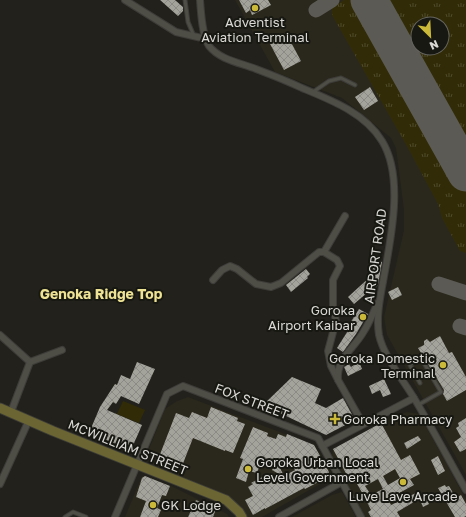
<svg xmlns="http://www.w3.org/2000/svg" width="466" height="517" viewBox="0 0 466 517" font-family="'Golos Text',sans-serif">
	<defs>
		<pattern id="grass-tufts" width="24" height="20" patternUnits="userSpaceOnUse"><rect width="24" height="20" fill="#312c07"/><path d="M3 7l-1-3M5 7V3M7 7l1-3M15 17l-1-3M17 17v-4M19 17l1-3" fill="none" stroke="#4e4a2a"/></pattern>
		<pattern id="building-cross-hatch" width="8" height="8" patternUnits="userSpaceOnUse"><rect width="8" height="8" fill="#a4a39b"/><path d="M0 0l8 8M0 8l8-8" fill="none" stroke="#8b8a84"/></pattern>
	</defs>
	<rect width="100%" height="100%" fill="#22211b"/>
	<g fill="#2a281c" fill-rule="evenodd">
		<path d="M235,0h231v475l-79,-140 -3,-18 20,-87v-20l-8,-62 -5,-10 -49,-40 -67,-26zM418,24h24v24h-24z"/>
		<polygon points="188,397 314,445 331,472 327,480 262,517 247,517 240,506 229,498 154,466 145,459 165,409 177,401"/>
		<polygon points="407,412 419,414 444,459 466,500 466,517 364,517 332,459 333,450 391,418"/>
		<polygon points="142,476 171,486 227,514 229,517 125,517"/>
		<polygon points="342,492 356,517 292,517 332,495"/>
	</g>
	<g fill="url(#grass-tufts)" fill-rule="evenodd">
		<polygon points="344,0 361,0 466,185 466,253 460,251 442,218 438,204 408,148 332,15 332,8"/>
		<path d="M379,0h87v158zM418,24h24v24h-24z"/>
	</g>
	<polygon fill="#312c07" points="123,401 145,410 139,423 117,414"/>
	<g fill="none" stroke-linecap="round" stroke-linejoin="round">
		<g stroke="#5c5a55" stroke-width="15">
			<polyline points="316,10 332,0"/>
			<polyline points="439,284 466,293"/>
			<polyline points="460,326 466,328"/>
		</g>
		<polyline stroke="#5c5a55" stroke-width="37" points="369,0 466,173"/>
	</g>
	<g fill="url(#building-cross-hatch)" fill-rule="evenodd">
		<polygon points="160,0 175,0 183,7 183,11 178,16"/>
		<polygon points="239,0 268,0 271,5 252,15 250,10 246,13"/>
		<polygon points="286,33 301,61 284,70 269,42"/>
		<polygon points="370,87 378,101 364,110 355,97"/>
		<polygon points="375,260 382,262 378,285 375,289 374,287 354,304 348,297 371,276"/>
		<polygon points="306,269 310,274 307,277 308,278 291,292 286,285"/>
		<polygon points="398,287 402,295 392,300 388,292"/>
		<polygon points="359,309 368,314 356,334 343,352 337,348 349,329 347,328"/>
		<polygon points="440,336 449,353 452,352 466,377 466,390 447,401 443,394 444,390 418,348 424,345 424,341 427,339 430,342"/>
		<polygon points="137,362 155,369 139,404 121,396 116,404 113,402 107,410 142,425 131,450 89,433 100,407 115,384 117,385 121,375 130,379"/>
		<polygon points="359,362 362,369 348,376 344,367 349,364 351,367"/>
		<polygon points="292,377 321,389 315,403 326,408 343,398 355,420 326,435 263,405"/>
		<polygon points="384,379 391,394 383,397 380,390 372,394 369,386"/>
		<polygon points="211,407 238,418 237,421 245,424 233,453 225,450 225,451 193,438 182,466 159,457 176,413 189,418 192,412 207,418"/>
		<polygon points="466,418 466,449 460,452 454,442 461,437 456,428 459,426 458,423"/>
		<path d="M381,423l20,37 9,-5 10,19 -10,5 4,6 -26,14 3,6 25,-12 3,6 -22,13 3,5h-29l-3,-5 3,-2 -7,-14 -11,-19 -4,2 -16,-30zM395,469l5,9 -12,7 -5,-9zM378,479l5,10 -12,6 -6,-9z"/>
		<path d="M253,427l15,6 -1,3 9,3 2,-5 8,3 1,-3 27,11 15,27 -1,5 -23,12 -1,-1 -39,21v-1l-12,7 -8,-15 8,-4 -5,-9 5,-3 -2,-1 13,-7 3,4 12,-6 -7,-4 2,-3 -13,-5 -4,11 -8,-2 -3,11 -10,-4 7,-19 -3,-1zM290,462l5,8 -11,6 -4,-8z"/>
		<polygon points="418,436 421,440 407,449 404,443"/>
		<polygon points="438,456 445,471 438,475 431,460"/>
		<polygon points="145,476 170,486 166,496 162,495 157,508 161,510 158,517 140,517 146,501 136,497 142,478"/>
		<polygon points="445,485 446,487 449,486 456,498 461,495 466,504 466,516 464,517 455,517 438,488"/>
		<polygon points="425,496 429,504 423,507 419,498"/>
		<polygon points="196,500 216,509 213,517 188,517"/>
	</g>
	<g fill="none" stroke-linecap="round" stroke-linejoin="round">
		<g stroke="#3d3c38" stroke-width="5">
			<g id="lane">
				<polyline points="185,0 188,22 194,36"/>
				<polyline points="313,92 329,81 341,78 355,85"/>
				<polyline points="418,405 441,392 421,358 410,365 420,383"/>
				<polyline points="65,517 73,512 86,517"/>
			</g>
		</g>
		<g stroke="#3d3c38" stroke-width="8">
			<g id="street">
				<polyline points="125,0 176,32 206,39"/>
				<path d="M200,0c1,12 2,36 9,46 11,14 32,17 47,23 16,6 31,12 46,19 29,12 63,25 80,53 23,37 8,101 1,141 -3,16 -7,36 -4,53 4,20 24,45 35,63 18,30 35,62 52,92"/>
				<polyline points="324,252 345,216"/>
				<polyline points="213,280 222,270 230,266 237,269 256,284 271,287 281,283 319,252 324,252 337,260 340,266 333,280 333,307 336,321 328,351 331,366 338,380"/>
				<polyline points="0,335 30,362 11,412"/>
				<polyline points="30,362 62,350"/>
				<path d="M363,424l-25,-44c-2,-22 17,-32 26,-49 6,-9 9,-19 14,-28"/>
				<polyline points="322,446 414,398"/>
				<polyline points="0,484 29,420"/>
				<polyline points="115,517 167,394 183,386 318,438 361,517"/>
				<polyline points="279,517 342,482"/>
			</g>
		</g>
		<g stroke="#3d3c38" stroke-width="11">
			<polyline id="secondary" points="0,408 53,431 226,500 239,512 242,517"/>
		</g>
		<use href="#lane" stroke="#4e4d46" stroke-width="3"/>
		<use href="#street" stroke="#4e4d46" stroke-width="6"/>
		<use href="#secondary" stroke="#6a6532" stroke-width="9"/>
	</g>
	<g fill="#cbba39" stroke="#181812" stroke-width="1.5">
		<circle cx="255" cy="8" r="4"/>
		<circle cx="363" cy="317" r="4"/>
		<circle cx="443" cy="365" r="4"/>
		<path d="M333 413h4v4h4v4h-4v4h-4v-4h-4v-4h4z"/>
		<circle cx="248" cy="469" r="4"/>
		<circle cx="403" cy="482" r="4"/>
		<circle cx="153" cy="505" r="4"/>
	</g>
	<g text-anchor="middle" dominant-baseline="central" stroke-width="4" stroke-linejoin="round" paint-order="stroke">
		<g font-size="13" fill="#dad9d5" stroke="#181812" text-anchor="start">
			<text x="255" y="22" text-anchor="middle">Adventist<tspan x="255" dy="15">Aviation Terminal</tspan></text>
			<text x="355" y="310" text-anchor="end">Goroka<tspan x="355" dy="15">Airport Kaibar</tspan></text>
			<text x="435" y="358" text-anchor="end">Goroka Domestic<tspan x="435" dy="15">Terminal</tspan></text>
			<text x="343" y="419">Goroka Pharmacy</text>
			<text x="256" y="462">Goroka Urban Local<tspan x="256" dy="15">Level Government</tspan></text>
			<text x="403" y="496" text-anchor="middle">Luve Lave Arcade</text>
			<text x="161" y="505">GK Lodge</text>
		</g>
		<g font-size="13" fill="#dad9d5" stroke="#181812">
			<text transform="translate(375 256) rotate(-82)">AIRPORT ROAD</text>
			<text transform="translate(252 401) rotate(21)">FOX STREET</text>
			<text transform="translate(128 447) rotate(22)">MCWILLIAM STREET</text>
		</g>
		<g font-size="14" font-weight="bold" fill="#eee394" stroke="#181812">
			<text x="101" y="293">Genoka Ridge Top</text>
		</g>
	</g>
	<g transform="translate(430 36) rotate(156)"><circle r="19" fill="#181812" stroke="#666560"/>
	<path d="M0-3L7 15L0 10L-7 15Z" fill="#cbba39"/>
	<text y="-6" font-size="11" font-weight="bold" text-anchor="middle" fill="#dad9d5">N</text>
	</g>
</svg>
